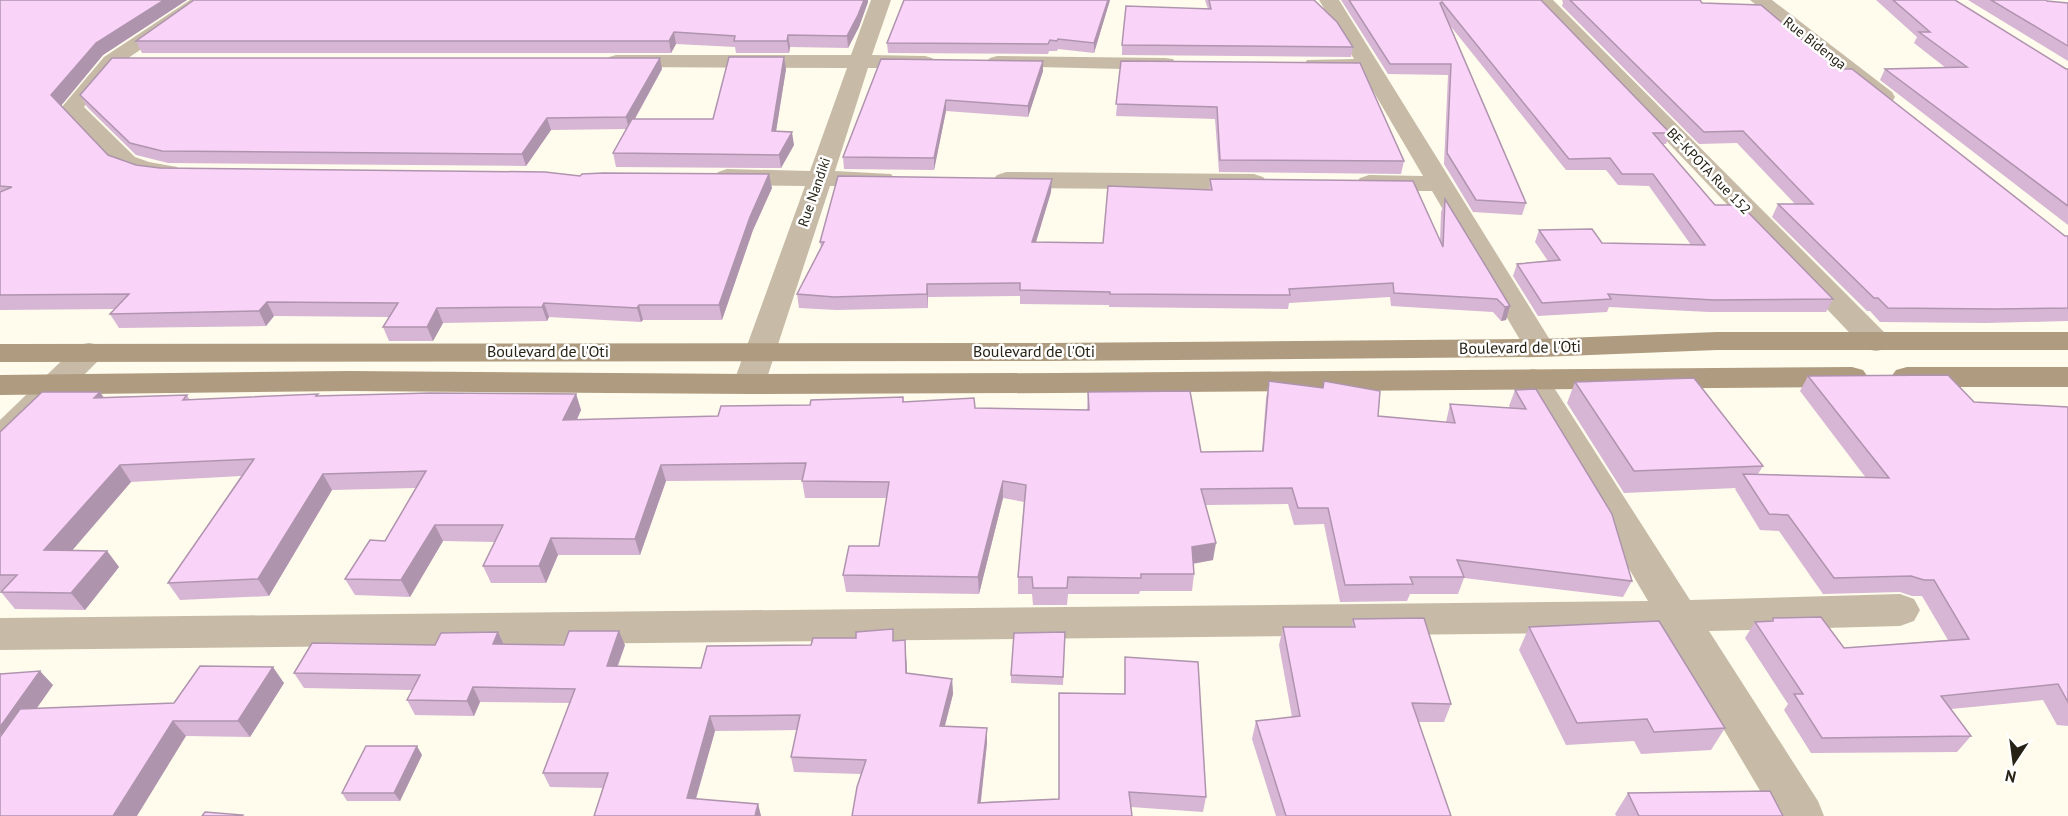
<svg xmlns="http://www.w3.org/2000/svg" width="2068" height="816" viewBox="0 0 2068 816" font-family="'PT Sans',sans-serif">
	<rect width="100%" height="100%" fill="#fffced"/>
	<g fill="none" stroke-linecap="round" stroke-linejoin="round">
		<g fill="#c7bba8" fill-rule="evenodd">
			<path d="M190,0h23l-95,65 -34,42 51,50 14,5 28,5 3,5 -3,5c-17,5 -45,0 -60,-10 -12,-9 -48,-46 -56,-59l43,-51z"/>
			<polygon points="871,0 891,0 872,55 925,56 932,58 936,62 932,66 925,68 868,68 835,171 891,174 895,179 891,184 882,187 830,186 765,384 760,391 749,394 738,391 733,384 805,186 727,185 718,182 714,177 718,172 727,169 810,171 847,68 616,67 609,65 605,61 609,57 616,55 851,55"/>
			<polygon points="1319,0 1339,0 1555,348 1551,355 1540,357 1529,355 1432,191 1369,191 1360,188 1356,183 1360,178 1369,175 1423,176 1362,72 1315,71 1307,70 1304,65 1307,60 1354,59"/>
			<polygon points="1532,0 1553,0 1887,335 1891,342 1887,349 1876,351 1865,349"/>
			<polygon points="1750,0 1772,0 1892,92 1895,97 1892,102 1884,104 1876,102"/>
			<polygon points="997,56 1165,58 1173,59 1176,64 1173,69 1165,70 990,66 986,62 990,58"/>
			<polygon points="1006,172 1254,174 1263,177 1267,182 1263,187 1254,190 1006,188 997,185 993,180 997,175"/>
			<polygon points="89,343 100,345 105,352 100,359 12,447 0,450 0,420 78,345"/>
			<polygon points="1533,369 1544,372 1690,600 1900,594 1914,599 1920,610 1914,621 1900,626 1709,631 1818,801 1824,816 1775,816 1666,632 0,650 0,618 1648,601 1517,379 1522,372"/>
		</g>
		<g fill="#ae9b80" fill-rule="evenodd">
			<polygon points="1717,332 2068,332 2068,350 1717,350 1540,357 1045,361 0,362 0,344 1045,343 1540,339"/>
			<polygon points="1852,367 1863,370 1868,377 1863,384 1852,387 1056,393 749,394 348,391 0,395 0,375 348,371 749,374 1056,373"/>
			<polygon points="1907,367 2068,367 2068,387 1907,387 1896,384 1891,377 1896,370"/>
		</g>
	</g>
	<g fill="#d7b5d5">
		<polygon points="0,0 187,0 103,55 61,106 108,155 136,165 160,168 580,176 772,188 753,230 722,320 643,320 641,322 549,317 547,321 443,323 433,341 389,341 383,327 389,317 274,316 266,326 119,328 110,314 115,309 0,310"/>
		<polygon points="904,0 1110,0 1094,53 1058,49 1057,51 1049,51 1048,54 888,53 887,43"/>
		<polygon points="1205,0 1314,0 1353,47 1351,57 1122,55 1122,45 1208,9"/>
		<polygon points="1341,0 1541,0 1670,133 1666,144 1662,144 1715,205 1833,299 1826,312 1709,312 1609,307 1607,312 1538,316 1513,276 1517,264 1548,261 1535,242 1539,230 1602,243 1691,245 1649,186 1618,185 1606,170 1566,170 1448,23 1526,203 1522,215 1473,212 1444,164 1448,75 1388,74"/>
		<polygon points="1562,0 1700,0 1702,3 1837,69 2065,236 2068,236 2068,321 1986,323 1880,322 1870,311 1867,311 1772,217 1778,204 1795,204 1737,143 1699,144 1562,6 1563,3"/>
		<polygon points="1876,0 1955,0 2066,69 2068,69 2068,225 1880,80 1885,69 1946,68 1914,43 1917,37"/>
		<polygon points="1968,0 2046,0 2047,1 2068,3 2068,61"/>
		<polygon points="868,2 859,27 848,48 790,47 789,53 736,53 735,47 676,44 671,53 142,53 136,41"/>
		<polygon points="784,57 786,69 776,131 794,145 781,168 616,167 613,153 626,129 551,130 526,166 168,163 136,155 87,107 80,95 662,69 635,119 713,119"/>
		<polygon points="881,59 1043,71 1028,117 946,111 934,170 844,169 843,157"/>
		<polygon points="1121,61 1404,161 1401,174 1219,172 1215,119 1116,116"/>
		<polygon points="1052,179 1051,192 1036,242 1103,243 1209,190 1210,179 1440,241 1441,212 1445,199 1510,306 1506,320 1501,321 1493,312 1391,306 1390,297 1289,303 1288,309 1109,307 1109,305 1020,304 1020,296 928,297 928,308 836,310 799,308 797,294 821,247 820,242"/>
		<polygon points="1808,376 1974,402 2068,407 2068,726 2057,725 2043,700 1951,709 1971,736 1957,752 1811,753 1784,710 1788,704 1745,638 1755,622 1771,621 1773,618 1844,648 1948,640 1922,596 1912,596 1900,592 1823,594 1779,531 1760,530 1735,489 1736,488 1624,493 1567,403 1575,382 1763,466 1758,474 1866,478 1800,391"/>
		<polygon points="1269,381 1378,416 1446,422 1450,404 1510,408 1509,406 1515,390 1632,581 1623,597 1464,578 1458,594 1410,594 1407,601 1340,602 1324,524 1294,525 1288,504 1206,505 1213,560 1193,564 1194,574 1192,591 1140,591 1139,594 1068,594 1067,605 1033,605 1032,594 1018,594 1018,577 1024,502 1003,498 979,594 846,592 843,575 879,546 887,498 805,498 802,480 666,481 640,555 558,555 546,583 491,583 483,566 495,542 443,541 410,597 355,595 345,579 385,541 416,488 332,490 269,596 180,600 168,583 241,476 131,482 72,550 107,551 119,567 85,610 15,609 1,592 2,591 0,591 0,432 100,392 103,397 187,395 190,400 319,396 576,394 581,410 577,420 718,416 810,405 903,397 904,402 975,408 1087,410 1088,392 1201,452 1262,451 1266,398"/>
		<polygon points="1353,619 1451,704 1444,722 1418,722 1451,816 1276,816 1252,739 1256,721 1292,717 1279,645 1283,627 1351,627"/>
		<polygon points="1529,627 1725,728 1711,750 1641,754 1634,741 1566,745 1519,650"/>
		<polygon points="498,632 504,644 625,645 618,666 701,668 811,645 905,640 907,673 952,679 953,694 945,726 987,728 987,743 981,802 1059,799 1124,694 1125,657 1206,797 1203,812 1131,807 852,816 861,774 794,772 791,757 797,730 715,731 696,799 758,804 761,816 594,816 603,788 550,787 543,773 570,703 480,702 474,716 415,715 407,700 412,690 304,688 294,673"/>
		<polygon points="1065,632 1063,685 1011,683 1011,675"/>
		<polygon points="0,673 53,685 36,709 174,703 284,683 250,737 186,736 0,816"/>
		<polygon points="422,755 400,801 347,801 342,793"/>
		<polygon points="1628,793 1783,816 1616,816 1615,814"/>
	</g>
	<g fill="#af94ae">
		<polygon points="164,0 187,0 103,55 59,108 51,95 96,43"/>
		<polygon points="864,0 868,0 868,2 859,27 848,48 847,36"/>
		<polygon points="1108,0 1110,0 1094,53 1094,43"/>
		<polygon points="674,32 676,44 671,53 669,41"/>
		<polygon points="788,35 790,47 789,53 787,41"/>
		<polygon points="784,57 786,69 774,144 772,131"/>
		<polygon points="660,58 662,69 629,129 626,117"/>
		<polygon points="1043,61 1043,71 1028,117 1028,106"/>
		<polygon points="946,100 946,111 934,170 934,158"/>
		<polygon points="547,118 551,130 526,166 522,154"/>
		<polygon points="792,132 794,145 781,168 779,155"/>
		<polygon points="769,174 772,188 753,230 722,320 719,305 750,217"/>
		<polygon points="1052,179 1051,192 1032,255 1032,242"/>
		<polygon points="927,284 928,297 928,308 927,294"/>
		<polygon points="267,302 274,316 266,326 259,311"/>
		<polygon points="544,303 549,317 547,321 542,307"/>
		<polygon points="639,305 643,320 641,322 637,308"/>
		<polygon points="1510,306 1506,320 1501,321 1505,307"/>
		<polygon points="437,308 443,323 433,341 427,327"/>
		<polygon points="100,392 111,408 94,398"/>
		<polygon points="576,394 581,410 569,436 563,420"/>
		<polygon points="120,465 131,482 58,567 44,550"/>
		<polygon points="661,465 666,481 640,555 635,539"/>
		<polygon points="323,474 332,490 269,596 258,579"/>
		<polygon points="1003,481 1003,498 979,594 978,577"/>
		<polygon points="435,525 443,541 410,597 401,580"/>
		<polygon points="551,538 558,555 546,583 539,566"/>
		<polygon points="1216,543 1213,560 1190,564 1192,547"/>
		<polygon points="107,551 119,567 85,610 71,593"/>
		<polygon points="619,631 625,645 612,681 607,666"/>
		<polygon points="498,632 505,647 493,644"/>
		<polygon points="905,640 906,655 908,688 906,673"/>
		<polygon points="273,667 284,683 250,737 238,721"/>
		<polygon points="40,671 53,685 11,745 0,734 0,727"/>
		<polygon points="952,679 953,694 941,740 940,726"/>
		<polygon points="473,687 480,702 474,716 467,701"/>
		<polygon points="710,716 715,731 692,812 687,798"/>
		<polygon points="173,721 186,736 137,816 113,816"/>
		<polygon points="987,728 987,743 979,816 978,803"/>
		<polygon points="417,746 422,755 400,801 394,793"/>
		<polygon points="758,804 761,816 755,816"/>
	</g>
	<g fill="#fad3f8" stroke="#af94ae" stroke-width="1.5">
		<polygon points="0,0 164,0 96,43 51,95 108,155 136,165 160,168 545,172 580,176 582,174 603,173 769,174 750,217 719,305 639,305 637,308 544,303 542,307 437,308 427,327 383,327 398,303 267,302 259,311 110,314 129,294 0,295 0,192 12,187 0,186"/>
		<polygon points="194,0 864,0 858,15 847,36 788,35 787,41 734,41 735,36 674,32 669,41 136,41"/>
		<polygon points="904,0 1108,0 1094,43 1058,39 1057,41 1050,40 1048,44 887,43"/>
		<polygon points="1209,0 1314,0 1337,22 1353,47 1122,45 1126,6 1211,9"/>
		<polygon points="1349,0 1541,0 1670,133 1653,133 1715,205 1741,205 1833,299 1714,300 1608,294 1611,299 1542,303 1517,264 1560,260 1539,230 1592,229 1602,243 1705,245 1653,174 1622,174 1610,158 1569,159 1442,2 1440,3 1526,203 1476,200 1447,153 1451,64 1390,64"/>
		<polygon points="1570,0 1700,0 1702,3 1761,5 1837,69 1852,69 2065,236 2068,236 2068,308 1995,309 1888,308 1878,298 1874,298 1778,204 1813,204 1743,131 1704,132"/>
		<polygon points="1893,0 1955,0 2066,69 2068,69 2068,206 1885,69 1967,67 1919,32 1930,32"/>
		<polygon points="1991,0 2046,0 2047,1 2068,3 2068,46"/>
		<polygon points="729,57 784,57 772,131 792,132 779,155 613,153 632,119 713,119"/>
		<polygon points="112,58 660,58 626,117 547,118 522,154 162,151 130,143 80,95"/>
		<polygon points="881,59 1043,61 1028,106 946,100 934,158 843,157"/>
		<polygon points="1121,61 1360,63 1404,161 1220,160 1217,107 1116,104"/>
		<polygon points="838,176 1052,179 1032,242 1103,243 1108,186 1212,190 1210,179 1413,181 1443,247 1445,199 1510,306 1505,307 1497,299 1394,293 1393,283 1289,289 1290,295 1110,294 1110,292 1020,290 1020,283 927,284 927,294 834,297 797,294 824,242 820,242"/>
		<polygon points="1948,375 1974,402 2068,407 2068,702 2058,684 1941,696 1971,736 1822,738 1794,694 1803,694 1755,622 1773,621 1773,618 1821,617 1844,648 1969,639 1934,580 1924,580 1911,576 1834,578 1788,515 1769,514 1743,474 1889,478 1808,376"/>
		<polygon points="1694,378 1763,466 1634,471 1575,382"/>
		<polygon points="1269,381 1323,388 1324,381 1380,391 1378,416 1455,423 1450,404 1526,409 1515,390 1536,389 1612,514 1632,581 1457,560 1464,577 1410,577 1413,584 1345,585 1328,508 1298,508 1292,488 1201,489 1216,543 1192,547 1194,574 1141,574 1141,578 1068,577 1067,588 1033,588 1032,577 1018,577 1026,485 1003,481 978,577 843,575 849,546 879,546 889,482 802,481 806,463 661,465 635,539 551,538 539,566 483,566 503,525 435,525 401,580 345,579 370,540 385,541 426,471 323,474 258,579 168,583 254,459 120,465 44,550 107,551 71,593 1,592 17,575 0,575 0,432 42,392 100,392 94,398 187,395 183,400 318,394 316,396 430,393 576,394 563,420 718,416 721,406 810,405 811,400 903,397 903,402 974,398 975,408 1089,410 1088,392 1190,391 1201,452 1263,451"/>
		<polygon points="1424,618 1451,704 1412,703 1451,816 1286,816 1256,721 1300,716 1283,627 1355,627 1353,619"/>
		<polygon points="1659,621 1725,728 1654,732 1647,719 1577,723 1529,627"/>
		<polygon points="893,629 893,641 905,640 906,673 952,679 940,726 987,728 978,803 1059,799 1059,693 1125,694 1125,657 1198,662 1206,797 1129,792 1132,816 852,816 857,787 866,760 791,757 800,715 710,716 687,798 758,804 755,816 594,816 608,773 543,773 575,689 473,687 467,701 407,700 420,675 294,673 312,643 435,645 441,633 498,632 493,644 564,645 569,631 619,631 607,666 701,668 707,646 811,645 813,638 856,638 856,632"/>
		<polygon points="1065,632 1063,677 1011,675 1014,633"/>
		<polygon points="200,666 273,667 238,721 173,721 113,816 0,816 0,737 20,709 174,703"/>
		<polygon points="40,671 0,727 0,674"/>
		<polygon points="366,746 417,746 394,793 342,793"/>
		<polygon points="1770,791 1783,816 1639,816 1628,793"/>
		<polygon points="205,812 243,815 242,816 202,816"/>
	</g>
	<g text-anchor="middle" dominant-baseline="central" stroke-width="5" stroke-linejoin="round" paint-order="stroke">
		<g font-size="14" fill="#262215" stroke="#fff">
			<text transform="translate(1815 43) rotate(38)">Rue Bidenga</text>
			<text transform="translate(1709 171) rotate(46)">BE-KPOTA Rue 152</text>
			<text transform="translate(814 192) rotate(-71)">Rue Nandiki</text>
		</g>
		<g font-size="16" fill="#262215" stroke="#fff">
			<text transform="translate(1520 347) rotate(-1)">Boulevard de l'Oti</text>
			<text x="548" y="351">Boulevard de l'Oti</text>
			<text x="1034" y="351">Boulevard de l'Oti</text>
		</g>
	</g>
	<g transform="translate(2014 762) rotate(193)" stroke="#ffffff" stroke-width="4.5" paint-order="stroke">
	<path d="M0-4.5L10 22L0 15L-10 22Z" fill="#262215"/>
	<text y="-9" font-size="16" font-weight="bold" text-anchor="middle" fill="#262215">N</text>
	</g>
</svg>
